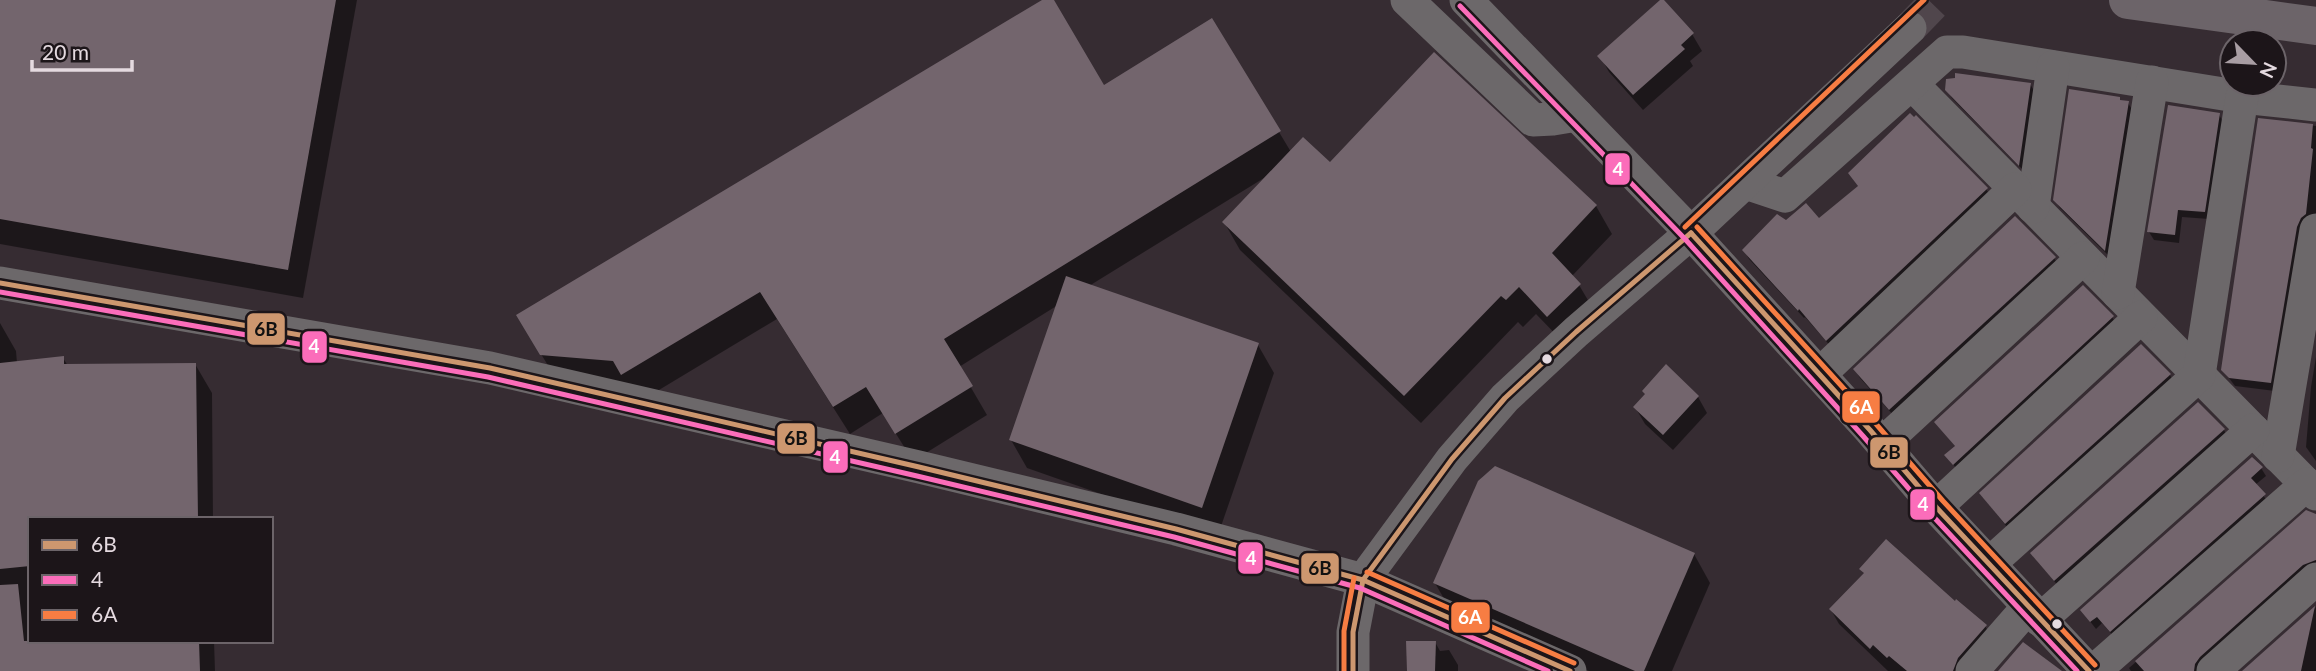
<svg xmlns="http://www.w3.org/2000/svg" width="2316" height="671" viewBox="0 0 2316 671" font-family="Lato,sans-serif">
	<rect width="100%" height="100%" fill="#362c32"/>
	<g fill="#0007">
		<polygon points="0,0 357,0 303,298 0,244"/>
		<polygon points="1045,0 1051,0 1103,88 1279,132 1291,152 1330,165 1434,55 1596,206 1612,234 1572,276 1579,285 1595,312 1564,343 1536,314 1523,327 1518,322 1421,423 1240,250 1224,222 1264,178 1089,286 1258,345 1274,373 1218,535 1027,468 1011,440 1058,305 959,367 987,415 913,461 883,413 850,434 777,319 639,402 558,382 518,316"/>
		<polygon points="1692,34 1702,51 1690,61 1693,66 1643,110 1609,72 1600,56"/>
		<polygon points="2030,84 2035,92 2024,171 1952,98 1947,90"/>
		<polygon points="2121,102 2128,103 2133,111 2109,256 2060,208 2055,200"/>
		<polygon points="2219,115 2224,123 2209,219 2182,217 2179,243 2154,240 2149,232"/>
		<polygon points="2260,120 2316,126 2316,220 2275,391 2235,386 2223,370"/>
		<polygon points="1850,174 1986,189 1992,198 1833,349 1805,317 1804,318 1749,259 1744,250 1786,223 1819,221 1859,187"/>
		<polygon points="2054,258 2059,266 1895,417 1860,378 1855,370"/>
		<polygon points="2112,317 2117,325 1959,472 1946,455 1956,447 1936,422"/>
		<polygon points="0,323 16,351 17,363 63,358 68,366 195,364 212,393 213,519 30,519 30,641 40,671 0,671"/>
		<polygon points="2141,346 2170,375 2174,383 2010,531 1981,494"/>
		<polygon points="2316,357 2316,461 2306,447 2311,387"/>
		<polygon points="1698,397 1707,413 1673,450 1645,424 1635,407"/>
		<polygon points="2198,404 2224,430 2228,438 2060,588 2037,561"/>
		<polygon points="2261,468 2266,476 2255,485 2269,503 2115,638 2102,623 2096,629 2082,611"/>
		<polygon points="2307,512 2316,514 2316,570 2202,671 2131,671 2129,668"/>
		<polygon points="1694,554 1710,583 1672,671 1589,671 1451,611 1435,583"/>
		<polygon points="1955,603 1985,626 1994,641 1967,671 1888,671 1839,624 1831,610"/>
		<polygon points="2316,607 2316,671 2245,671"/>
		<polygon points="72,641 214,641 215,671 72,671"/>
		<polygon points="1435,642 1440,651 1449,650 1458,665 1458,671 1408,671"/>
	</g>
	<g fill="#73656d">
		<polygon points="0,0 336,0 288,270 0,219"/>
		<polygon points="1042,0 1054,0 1104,85 1212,18 1281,131 944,339 973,386 895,434 866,387 833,407 760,292 621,375 613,361 540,355 516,315"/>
		<polygon points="1660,0 1664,0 1694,33 1681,45 1685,49 1633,95 1597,56"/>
		<polygon points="1434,52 1597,205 1552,253 1581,284 1547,317 1519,287 1506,300 1501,296 1404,396 1222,222 1303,137 1330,162"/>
		<polygon points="1955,73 2031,83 2019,166 1945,90 1946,79 1955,78"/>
		<polygon points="2069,89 2120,97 2120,100 2129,101 2105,251 2053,200"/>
		<polygon points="2168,105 2220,113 2205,212 2178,210 2175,235 2147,232"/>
		<polygon points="1910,113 1914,117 1916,115 1988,188 1826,341 1799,309 1798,311 1742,250 1777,214 1786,220 1806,203 1819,218 1858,186 1848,173"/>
		<polygon points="2258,118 2313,124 2311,148 2313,149 2306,214 2301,218 2297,227 2271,383 2229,378 2221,370"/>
		<polygon points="2015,216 2056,257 1889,410 1853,369"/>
		<polygon points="1066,276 1259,343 1202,508 1009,440"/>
		<polygon points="2083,285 2114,316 1953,465 1944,455 1955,446 1934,422"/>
		<polygon points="2141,344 2171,374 2005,524 1979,493"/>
		<polygon points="64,356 64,364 196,363 198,519 30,519 30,566 0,569 0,363"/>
		<polygon points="1666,364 1699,396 1663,435 1633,407 1645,394 1642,391"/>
		<polygon points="2198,402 2225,429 2054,581 2030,553"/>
		<polygon points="2252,457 2263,467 2251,478 2266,494 2110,632 2097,617 2090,622 2080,610"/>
		<polygon points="1495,466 1695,553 1644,671 1635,671 1433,583 1478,481"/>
		<polygon points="2306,510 2316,514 2316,560 2303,565 2200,657 2195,664 2194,671 2144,671 2135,661"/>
		<polygon points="1886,539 1955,601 1956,599 1987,625 1958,658 1953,671 1907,671 1889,656 1887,658 1873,645 1870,649 1829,609 1864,573 1859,569"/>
		<polygon points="18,584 24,641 199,641 200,671 0,671 0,585"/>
		<polygon points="2315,606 2301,671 2242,671"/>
		<polygon points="1406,641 1436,641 1435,671 1407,671"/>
		<polygon points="2023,642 2062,671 1998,671"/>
	</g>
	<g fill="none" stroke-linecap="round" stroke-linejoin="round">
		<polyline stroke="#50464c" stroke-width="33" stroke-dasharray="33 17" stroke-linecap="butt" points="1910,28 1937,0"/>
		<g stroke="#6c686a" stroke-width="33">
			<polyline points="1407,0 1533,120 1553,119 1577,115"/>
			<polyline points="1466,0 1691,233 1870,430 1936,507 2089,671"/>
			<polyline points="1912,84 2316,494"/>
			<polyline points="1746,183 1785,196 1947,52 1963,52 2242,97 2316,105"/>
			<polyline points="2033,207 2053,67"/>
			<polyline points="0,283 490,368 919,467 1176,529 1363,580 1570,671"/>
			<polyline points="2118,293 2152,82"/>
			<polyline points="1820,374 2015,189"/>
			<polyline points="1882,444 2083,258"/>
			<polyline points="2278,456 2316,230"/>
			<polyline points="1936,507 2141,317"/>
			<polyline points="1989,564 2199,375 2242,97"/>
			<polyline points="2040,620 2253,430"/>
			<polyline points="1353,671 1353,632 1363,580 1452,459 1505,398 1576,332 1691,233 1910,28"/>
			<polyline points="1972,671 2028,607"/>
			<polyline points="2094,671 2307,484"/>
			<polyline points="2213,671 2316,579"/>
		</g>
		<polyline stroke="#6c6469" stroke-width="38" points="2128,0 2316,26"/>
		<g stroke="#1c1519" stroke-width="10">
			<g id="bus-1">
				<polyline points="1691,233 1870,430 1936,507 2089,671"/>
				<polyline points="0,283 490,368 919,467 1176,529 1363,580 1570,671"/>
				<polyline points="1353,671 1353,632 1363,580 1452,459 1505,398 1576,332 1691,233"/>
			</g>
		</g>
		<g stroke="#1c1519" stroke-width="10">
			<g id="bus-2">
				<polyline points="1460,6 1685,239 1863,436 1930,513 2077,671"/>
				<polyline points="0,292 488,377 917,476 1174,537 1360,588 1548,671"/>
			</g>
		</g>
		<g stroke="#1c1519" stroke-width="10">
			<g id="bus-3">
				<polyline points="1685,227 1924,0"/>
				<polyline points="1697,227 1876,424 1943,501 2095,665"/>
				<polyline points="1367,572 1574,663"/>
				<polyline points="1344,671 1344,631 1354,578"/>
			</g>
		</g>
		<use href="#bus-1" stroke="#cd976f" stroke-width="5"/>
		<use href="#bus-2" stroke="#fb6dba" stroke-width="5"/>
		<use href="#bus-3" stroke="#f77d43" stroke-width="5"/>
	</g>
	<g fill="#e5dae0" stroke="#1c1519" stroke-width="2.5">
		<circle cx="1547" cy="359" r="6"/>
		<circle cx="2057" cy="624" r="6"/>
	</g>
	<g stroke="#1c1519" stroke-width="2.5">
		<rect x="1604" y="152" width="27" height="34" rx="7" fill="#fb6dba"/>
		<rect x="246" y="312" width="40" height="34" rx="7" fill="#cd976f"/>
		<rect x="301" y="330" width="27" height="34" rx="7" fill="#fb6dba"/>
		<rect x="1841" y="390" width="40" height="34" rx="7" fill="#f77d43"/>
		<rect x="776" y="422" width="40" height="33" rx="7" fill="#cd976f"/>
		<rect x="1869" y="436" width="40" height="33" rx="7" fill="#cd976f"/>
		<rect x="822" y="440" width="27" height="34" rx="7" fill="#fb6dba"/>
		<rect x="1909" y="488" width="27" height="33" rx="7" fill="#fb6dba"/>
		<rect x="1237" y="541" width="27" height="34" rx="7" fill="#fb6dba"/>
		<rect x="1300" y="552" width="40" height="33" rx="7" fill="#cd976f"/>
		<rect x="1450" y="601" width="41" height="33" rx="7" fill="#f77d43"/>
	</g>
	<g font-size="19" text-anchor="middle" font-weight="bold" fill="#fff">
		<text x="1618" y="176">4</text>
		<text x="314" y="353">4</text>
		<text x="1861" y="414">6A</text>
		<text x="835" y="464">4</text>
		<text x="1923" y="511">4</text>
		<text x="1251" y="565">4</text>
		<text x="1470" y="624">6A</text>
	</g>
	<g font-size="19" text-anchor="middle" font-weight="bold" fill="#111">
		<text x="266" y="336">6B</text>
		<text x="796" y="445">6B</text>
		<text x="1889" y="459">6B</text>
		<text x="1320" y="575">6B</text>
	</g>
	<rect x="28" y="517" width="245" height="126" fill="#1c1519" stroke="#6c6469" stroke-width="2"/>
	<rect x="42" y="540" width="35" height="10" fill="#cd976f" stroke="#6c6469" stroke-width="2"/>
	<text x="91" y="552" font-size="21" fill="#e5dae0">6B</text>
	<rect x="42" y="575" width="35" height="10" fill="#fb6dba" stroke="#6c6469" stroke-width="2"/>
	<text x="91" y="587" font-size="21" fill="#e5dae0">4</text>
	<rect x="42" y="610" width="35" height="10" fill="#f77d43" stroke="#6c6469" stroke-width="2"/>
	<text x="91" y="622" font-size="21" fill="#e5dae0">6A</text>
	<g transform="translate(2253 63) rotate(115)"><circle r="33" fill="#1c1519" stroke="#6c6469" stroke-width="2"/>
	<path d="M0-5L12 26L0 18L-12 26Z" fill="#a89da3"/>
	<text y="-10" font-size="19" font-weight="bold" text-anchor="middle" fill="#e5dae0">N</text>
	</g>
	<path d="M32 60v10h100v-10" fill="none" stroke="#e5dae0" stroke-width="3.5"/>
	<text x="42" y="60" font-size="21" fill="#e5dae0" stroke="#1c1519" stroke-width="5" paint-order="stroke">20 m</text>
</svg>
